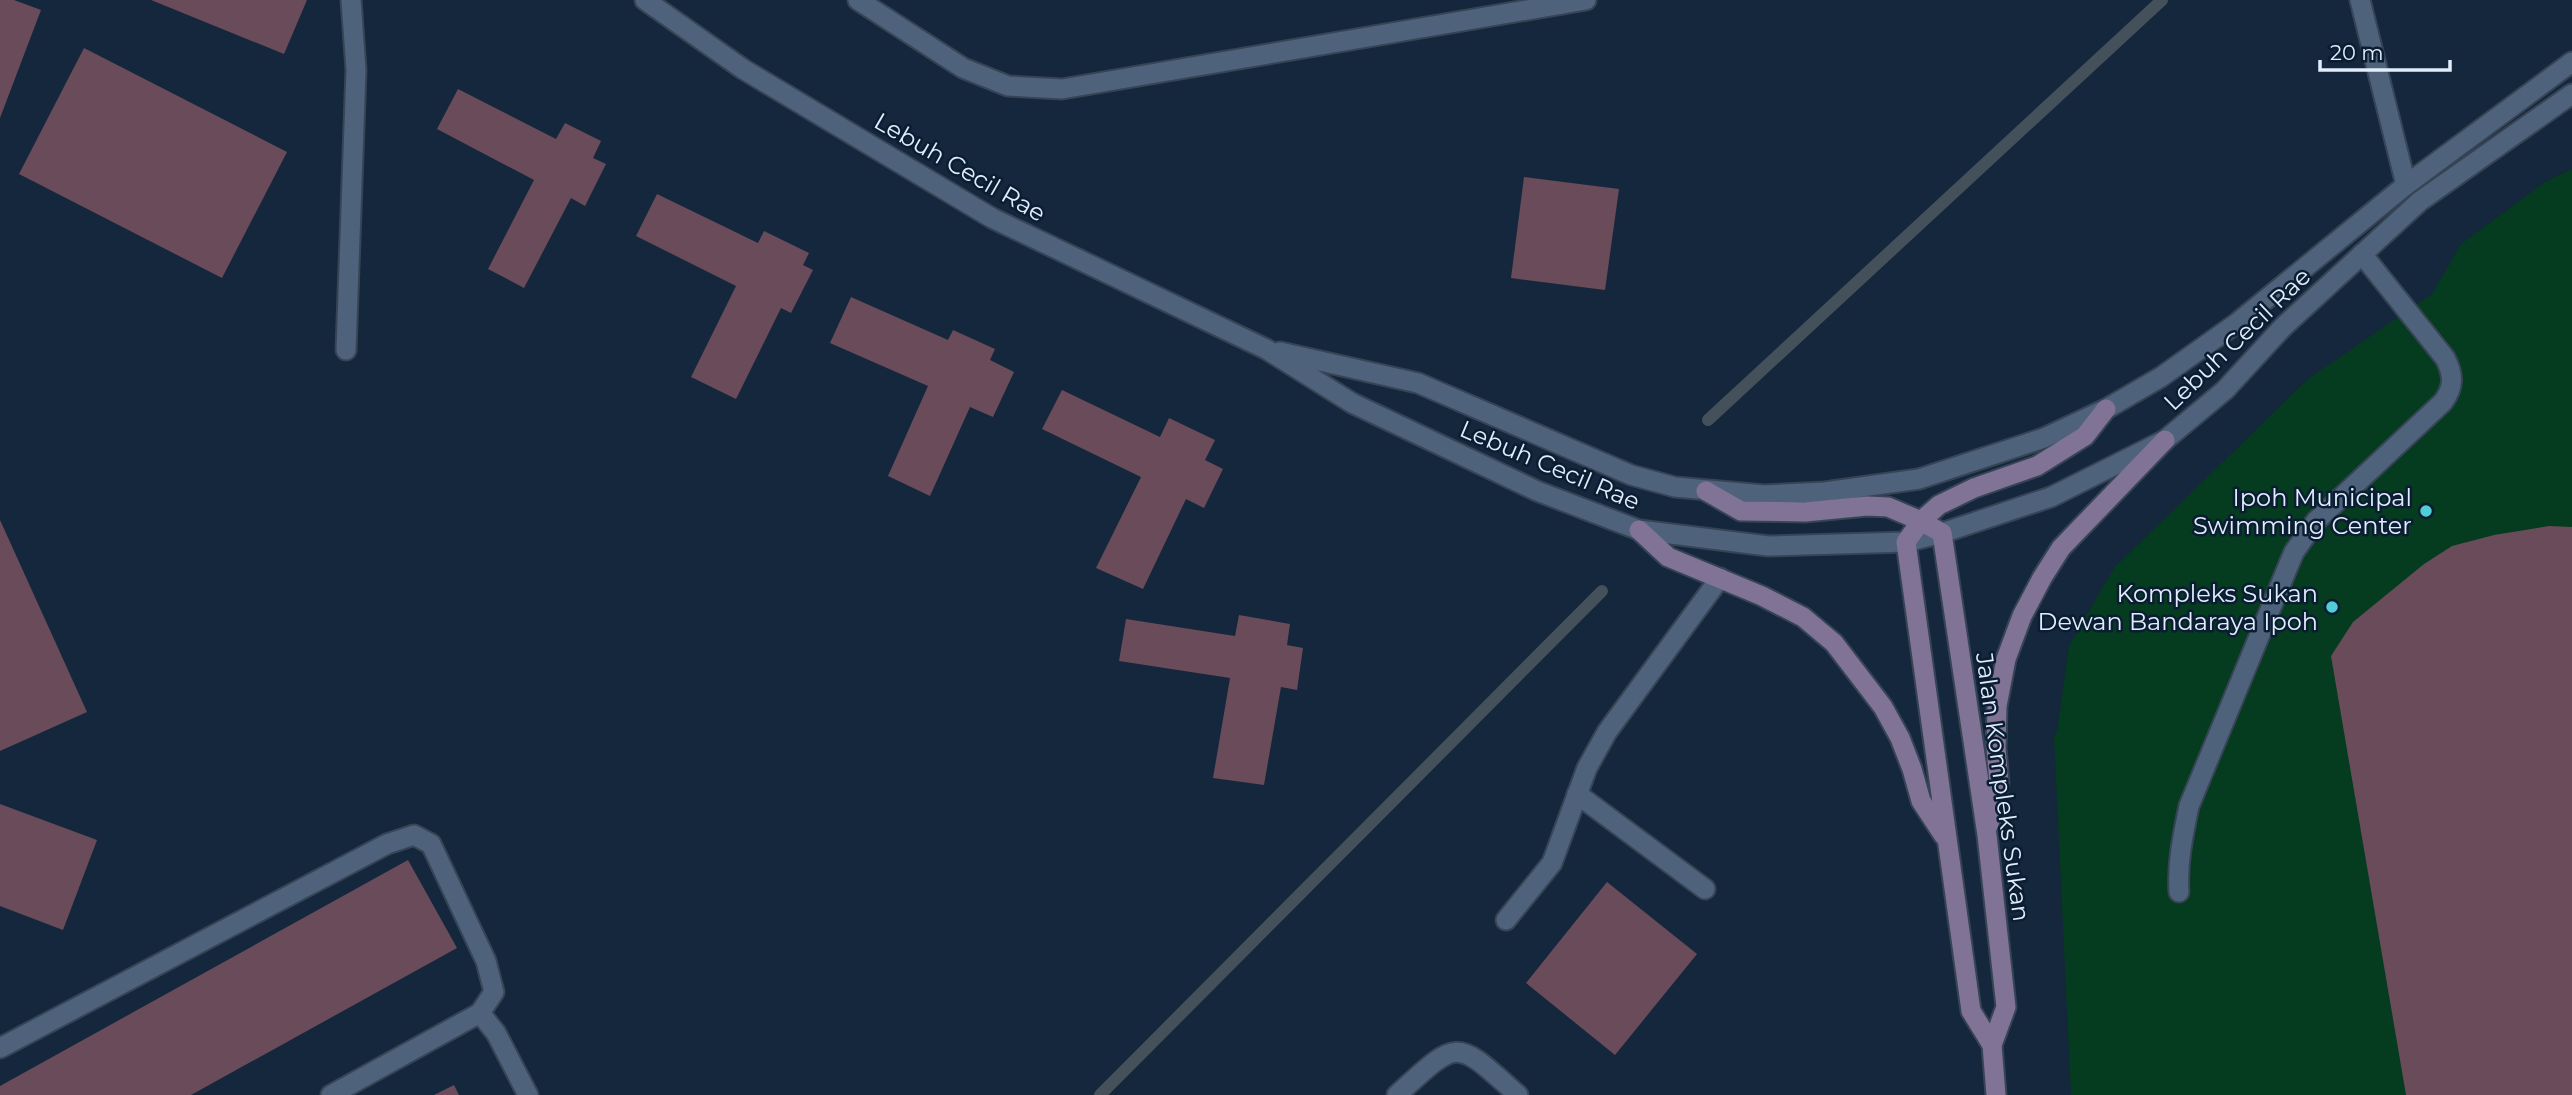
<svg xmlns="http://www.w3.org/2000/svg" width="2572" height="1095" viewBox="0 0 2572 1095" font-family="Montserrat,sans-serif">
	<rect width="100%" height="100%" fill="#15273c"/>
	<polygon fill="#053b1e" points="2572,169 2572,1095 2071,1095 2054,736 2057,732 2069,646 2114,568 2308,379 2432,294 2461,244 2545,182"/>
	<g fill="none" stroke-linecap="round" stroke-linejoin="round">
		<g stroke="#45515a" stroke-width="12">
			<polyline points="1708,420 2162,0"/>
			<polyline points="1100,1095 1602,591"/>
		</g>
	</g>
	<g fill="#694b5a">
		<polygon points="0,0 14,0 41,10 0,118"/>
		<polygon points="151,0 307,0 284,54"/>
		<polygon points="84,48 287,152 222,278 19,174"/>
		<polygon points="458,89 556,139 565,123 601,141 593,158 606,164 585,206 571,198 524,288 488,269 534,180 437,129"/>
		<polygon points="1524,177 1619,189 1605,290 1511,278"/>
		<polygon points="657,194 758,243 764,231 809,253 803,265 813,270 791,313 781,308 736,399 691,377 736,286 636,236"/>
		<polygon points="851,297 948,340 953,330 995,349 990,360 1014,372 993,417 970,407 930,496 888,476 928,386 830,343"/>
		<polygon points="1062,390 1160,437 1169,418 1215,440 1205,460 1223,469 1204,508 1186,499 1143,589 1096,568 1141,477 1042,429"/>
		<polygon points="0,520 87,712 0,751"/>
		<polygon points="2549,526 2572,527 2572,1095 2406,1095 2331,656 2353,622 2424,564 2452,546 2494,535"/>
		<polygon points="1239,615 1290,624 1287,645 1303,648 1297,690 1281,687 1264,785 1213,778 1230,678 1119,661 1126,619 1235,636"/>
		<polygon points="0,804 97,840 63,930 0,906"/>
		<polygon points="408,860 457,948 191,1095 0,1095 0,1086"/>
		<polygon points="1607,882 1697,954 1615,1055 1526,983"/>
		<polygon points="454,1085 459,1095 434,1095"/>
	</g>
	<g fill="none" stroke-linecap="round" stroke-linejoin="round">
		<g stroke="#374456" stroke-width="23">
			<g id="service">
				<polyline points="858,0 963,68 1008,86 1062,89 1586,0"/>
				<polyline points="2360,0 2406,185"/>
				<polyline points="346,350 356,70 351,0"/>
				<polyline points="1577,794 1705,889"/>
				<path d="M2179,892c-2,-29 4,-57 10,-86l105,-254 22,-31 127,-119c11,-15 11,-27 2,-44l-83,-104"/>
				<polyline points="1506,920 1552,863 1587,768 1607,732 1720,578"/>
				<polyline points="0,1048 387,844 414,835 431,844 486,961 494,992 480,1013"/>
				<path d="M1397,1095c63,-58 58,-56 121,0"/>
			</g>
		</g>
		<g stroke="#374456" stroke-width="23">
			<polyline id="minor" points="331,1095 480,1013 496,1033 528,1095"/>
		</g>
		<g stroke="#374456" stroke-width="23">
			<g id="tertiary">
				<polyline points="645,0 743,69 992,218 1266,349 1352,403 1537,491 1639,530 1768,546 1906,542 1942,533 2051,497 2165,440 2225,390 2283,327 2420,201 2572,94"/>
				<polyline points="1280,352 1418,383 1631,475 1675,487 1764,495 1825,492 1919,479 2044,438 2106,409 2161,377 2237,323 2406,185 2572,62"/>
			</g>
		</g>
		<g stroke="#374456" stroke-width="23">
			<g id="secondary">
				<polyline points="1706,491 1741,511 1805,512 1867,506 1888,507 1921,521 1942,533 1987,835 2006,1007 1992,1045 1996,1095"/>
				<polyline points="1639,530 1668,557 1762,596 1803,617 1834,643 1883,707 1900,738 1912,769 1921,801 1944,836"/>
				<polyline points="1989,824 1999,783 1996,748 1997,706 2006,659 2022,616 2042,578 2061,548 2165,440"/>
				<polyline points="1992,1045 1971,1011 1906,542 1921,521 1939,505 1974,488 2037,466 2085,436 2106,409"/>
			</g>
		</g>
		<use href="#service" stroke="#4e637b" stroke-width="19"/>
		<use href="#minor" stroke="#4e637b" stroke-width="19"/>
		<use href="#tertiary" stroke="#4e637b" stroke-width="19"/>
		<use href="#secondary" stroke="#807395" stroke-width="19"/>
	</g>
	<g fill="#52ccd5" stroke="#0b1d32" stroke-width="2.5">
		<circle cx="2426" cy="511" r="7"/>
		<circle cx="2332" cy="607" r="7"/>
	</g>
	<g text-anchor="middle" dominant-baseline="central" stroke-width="5" stroke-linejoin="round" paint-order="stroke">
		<g font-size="24" fill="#e1edfc" stroke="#0b1d32">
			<text transform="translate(960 167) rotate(30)">Lebuh Cecil Rae</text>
			<text transform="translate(2237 339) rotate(-44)">Lebuh Cecil Rae</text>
			<text transform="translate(1550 465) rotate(23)">Lebuh Cecil Rae</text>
			<text transform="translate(2003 787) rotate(82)">Jalan Kompleks Sukan</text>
		</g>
		<g font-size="24" fill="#e1edfc" stroke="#0b1d32" text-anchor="end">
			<text x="2412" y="497">Ipoh Municipal<tspan x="2412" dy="28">Swimming Center</tspan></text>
			<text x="2318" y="593">Kompleks Sukan<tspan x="2318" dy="28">Dewan Bandaraya Ipoh</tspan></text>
		</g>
	</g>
	<path d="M2320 60v10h130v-10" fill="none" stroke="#e1edfc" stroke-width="3.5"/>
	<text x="2330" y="60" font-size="21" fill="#e1edfc" stroke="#0b1d32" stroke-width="5" paint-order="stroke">20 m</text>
</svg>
